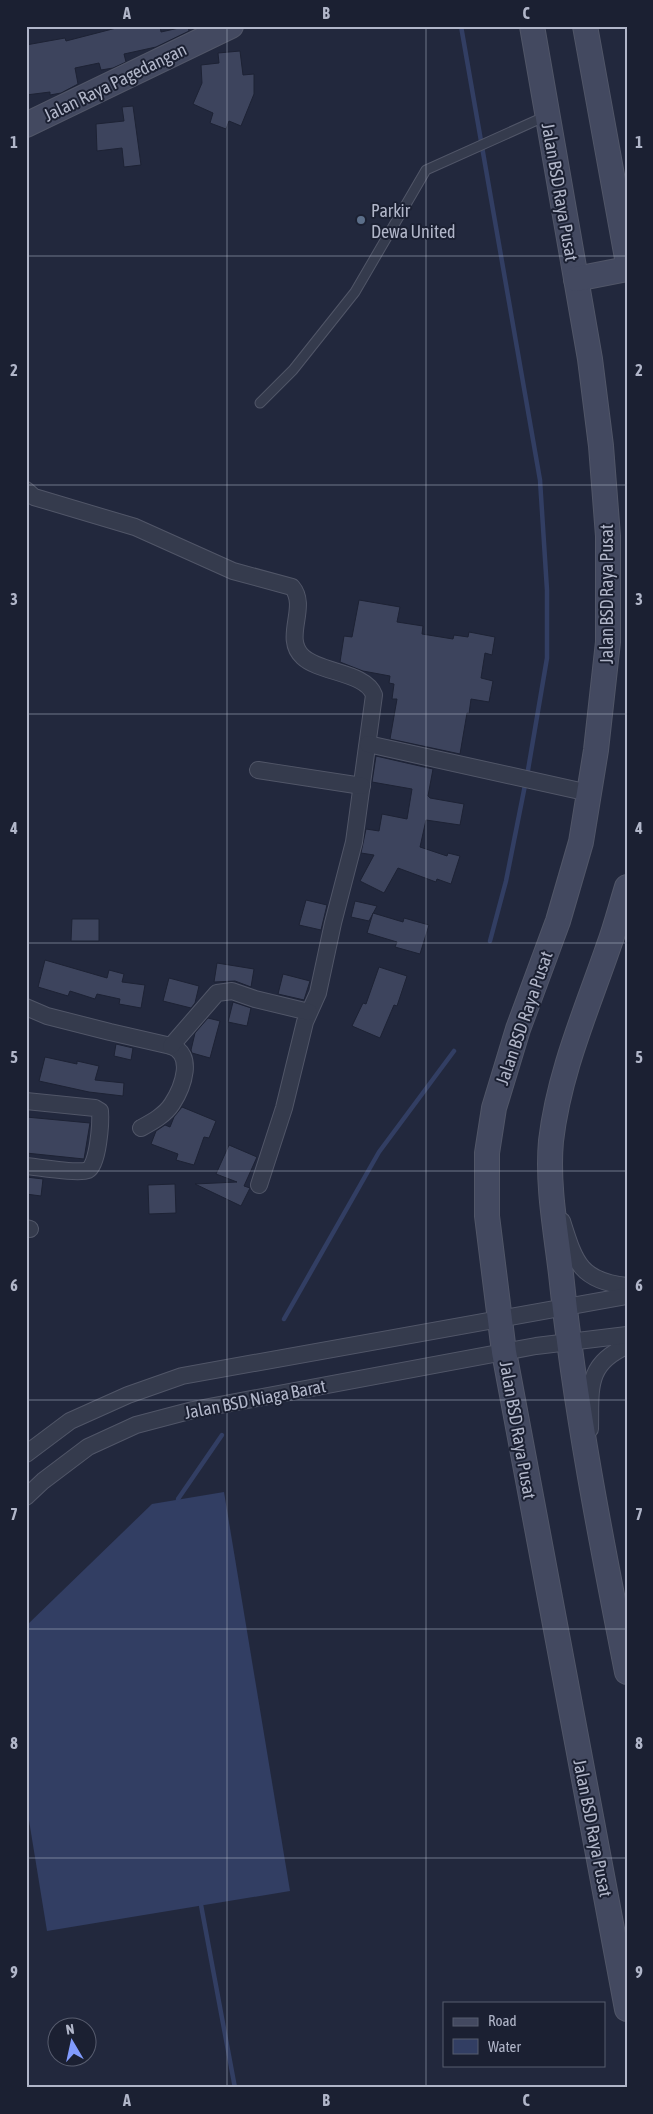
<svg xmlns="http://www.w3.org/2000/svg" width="653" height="2114" viewBox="0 0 653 2114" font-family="'Asap Condensed',sans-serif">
	<rect width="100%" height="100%" fill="#22283d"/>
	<polygon fill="#323e63" points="224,1492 290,1891 47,1931 26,1802 26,1626 152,1504"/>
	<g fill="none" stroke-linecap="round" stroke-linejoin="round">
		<g stroke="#323e63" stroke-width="4.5">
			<polyline points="461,26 540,480 547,590 547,658 528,770 506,881 490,941"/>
			<polyline points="284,1319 379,1152 454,1051"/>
			<polyline points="178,1499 222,1435"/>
			<polyline points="201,1905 235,2088"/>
		</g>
	</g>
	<g fill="#3d445d" stroke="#1d2234">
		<polygon points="124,26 160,26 161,32 188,26 189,31 156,47 124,54 126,62 113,68 101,70 99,63 75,68 78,84 61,93 50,95 50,92 26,95 26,45 65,38 66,41"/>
		<polygon points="240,51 243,75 254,74 254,94 241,126 229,121 226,129 210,123 213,113 193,104 202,83 201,65 219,63 218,53"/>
		<polygon points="133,106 141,165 124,167 122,148 97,151 96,124 124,121 122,107"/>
		<polygon points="359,600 400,607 397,622 423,626 422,634 453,639 454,635 468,637 469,632 495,637 492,655 485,653 481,678 493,681 489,702 471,699 469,714 467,713 460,754 390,739 397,699 392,699 394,684 389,683 390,676 363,671 340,662 344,636 352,637"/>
		<polygon points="376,756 433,769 428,796 430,798 464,804 460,825 426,820 420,847 447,856 448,853 460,856 451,884 437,879 436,882 398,868 384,893 360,881 374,855 361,853 366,829 379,831 382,814 407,819 412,789 372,782"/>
		<polygon points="306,900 327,905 321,930 299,925"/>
		<polygon points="355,901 377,906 369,921 351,917"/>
		<polygon points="373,913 403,922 404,918 429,925 420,954 395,947 397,942 367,933"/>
		<polygon points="72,919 99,919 99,941 71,941"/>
		<polygon points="45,960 107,978 109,970 124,974 122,982 145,985 141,1008 119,1004 120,999 97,994 95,999 70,991 68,996 38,987"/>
		<polygon points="217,963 254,969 251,987 235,981 214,982"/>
		<polygon points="379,967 407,976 397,1006 394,1005 380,1038 352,1026 363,1003 366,1004"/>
		<polygon points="283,974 310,981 304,1000 278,994"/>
		<polygon points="169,978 199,986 195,1003 191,1008 163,1001"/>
		<polygon points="233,1002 251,1008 247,1026 228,1022"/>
		<polygon points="208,1018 220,1021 210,1058 192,1053 191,1050 195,1033"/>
		<polygon points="116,1044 133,1048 131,1060 114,1056"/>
		<polygon points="45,1057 77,1064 77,1061 99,1066 95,1080 124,1083 123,1096 89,1092 39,1081"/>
		<polygon points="182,1107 216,1121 209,1138 204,1137 194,1165 176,1160 178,1154 151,1144 156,1131 165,1125 170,1127 174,1117"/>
		<polygon points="26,1117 90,1123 84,1159 26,1153"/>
		<polygon points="229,1145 257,1157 244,1186 250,1188 241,1206 195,1184 237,1182 216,1174"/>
		<polygon points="26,1177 43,1179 41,1196 26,1194"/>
		<polygon points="175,1184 176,1213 149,1214 148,1185"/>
	</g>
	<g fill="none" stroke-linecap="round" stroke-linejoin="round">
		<g stroke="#515668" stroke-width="11">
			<polyline id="lane" points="260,403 293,370 355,292 426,170 546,116"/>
		</g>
		<g stroke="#515668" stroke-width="18">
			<g id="street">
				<path d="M26,490l8,7 101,30 98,44 59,16c17,20 -10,51 11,70 17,16 63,15 71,38l-20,147 -21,81 -15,70 -13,29 -21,86 -25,77"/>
				<polyline points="368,744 589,793"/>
				<polyline points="258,770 362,786"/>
				<path d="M26,1007l21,9 63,16 61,14c24,8 12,41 1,58 -7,11 -20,18 -31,24"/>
				<polyline points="171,1046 217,993 232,991 255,999 309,1012"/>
				<path d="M26,1101l69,7 5,3c1,12 -2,54 -12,59 -9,4 -50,-3 -62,-4"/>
				<path d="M562,1221c13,41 18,60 65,65"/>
				<polyline points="26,1228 30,1229"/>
				<path d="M590,1429c1,-39 -5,-65 37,-83"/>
				<polyline points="26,1454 70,1421 128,1395 182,1376 627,1296"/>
				<polyline points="26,1497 43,1481 88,1447 136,1425 193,1410 536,1346 627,1335"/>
			</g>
		</g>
		<g stroke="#515668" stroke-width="26">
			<g id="secondary">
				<polyline points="532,26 590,359 601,446 608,536 608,642 596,750 581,842 558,921 518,1029 494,1108 487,1153 487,1216 504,1352 627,2009"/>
				<polyline points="585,26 627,258"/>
				<polyline points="26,125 231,26"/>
				<polyline points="576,279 627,269"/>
				<path d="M627,887c-6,19 -11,39 -18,58 -22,64 -50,127 -58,196 -4,44 5,90 10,133 14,134 40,266 66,398"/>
			</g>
		</g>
		<use href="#lane" stroke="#353b4d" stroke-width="9"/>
		<use href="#street" stroke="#353b4d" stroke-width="16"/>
		<use href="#secondary" stroke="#434960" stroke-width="24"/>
	</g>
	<path fill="none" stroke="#b1b6c9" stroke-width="1" stroke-opacity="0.55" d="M227,26v2062M426,26v2062M26,256h601M26,485h601M26,714h601M26,943h601M26,1171h601M26,1400h601M26,1629h601M26,1858h601"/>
	<circle fill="#5c6f8a" stroke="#1b2032" stroke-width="2" cx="361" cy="220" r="5"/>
	<g text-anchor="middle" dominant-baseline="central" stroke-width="4" stroke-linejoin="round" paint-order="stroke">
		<g font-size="18" fill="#b1b6c9" stroke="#1b2032">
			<text transform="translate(115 82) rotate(-26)">Jalan Raya Pagedangan</text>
			<text transform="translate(560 192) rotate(80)">Jalan BSD Raya Pusat</text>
			<text transform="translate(606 594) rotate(-90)">Jalan BSD Raya Pusat</text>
			<text transform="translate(524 1018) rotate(-71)">Jalan BSD Raya Pusat</text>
			<text transform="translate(255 1399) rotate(-11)">Jalan BSD Niaga Barat</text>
			<text transform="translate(518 1430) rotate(80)">Jalan BSD Raya Pusat</text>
			<text transform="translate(593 1828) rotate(79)">Jalan BSD Raya Pusat</text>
		</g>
		<g font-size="18" fill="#b1b6c9" stroke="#1b2032" text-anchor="start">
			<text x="371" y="210">Parkir<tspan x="371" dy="21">Dewa United</tspan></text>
		</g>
	</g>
	<rect width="653" height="2114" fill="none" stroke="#1b2032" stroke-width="55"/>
	<rect x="443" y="2002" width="162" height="65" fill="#1b2032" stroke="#575c6e"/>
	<rect x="453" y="2018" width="25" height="8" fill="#434960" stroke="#575c6e"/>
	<text x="488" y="2026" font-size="15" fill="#b1b6c9">Road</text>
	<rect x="453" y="2039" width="25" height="15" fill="#323e63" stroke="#575c6e"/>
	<text x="488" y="2052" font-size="15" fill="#b1b6c9">Water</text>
	<g transform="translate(72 2042) rotate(351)"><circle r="24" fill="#1b2032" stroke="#575c6e"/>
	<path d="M0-4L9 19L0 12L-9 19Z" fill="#819bfd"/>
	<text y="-8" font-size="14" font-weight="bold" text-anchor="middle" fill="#b1b6c9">N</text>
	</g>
	<rect x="28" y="28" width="598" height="2058" fill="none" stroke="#b1b6c9" stroke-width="2"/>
	<g font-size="16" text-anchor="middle" font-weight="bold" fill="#b1b6c9">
		<text x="127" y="19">A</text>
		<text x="326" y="19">B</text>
		<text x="526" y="19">C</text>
		<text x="14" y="148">1</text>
		<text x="639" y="148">1</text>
		<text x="14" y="376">2</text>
		<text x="639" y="376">2</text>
		<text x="14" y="605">3</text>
		<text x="639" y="605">3</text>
		<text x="14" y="834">4</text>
		<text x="639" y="834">4</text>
		<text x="14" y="1063">5</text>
		<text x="639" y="1063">5</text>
		<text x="14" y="1291">6</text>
		<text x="639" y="1291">6</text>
		<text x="14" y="1520">7</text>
		<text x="639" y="1520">7</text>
		<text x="14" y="1749">8</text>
		<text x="639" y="1749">8</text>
		<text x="14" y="1978">9</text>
		<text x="639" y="1978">9</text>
		<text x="127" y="2106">A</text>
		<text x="326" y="2106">B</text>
		<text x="526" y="2106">C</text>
	</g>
</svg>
